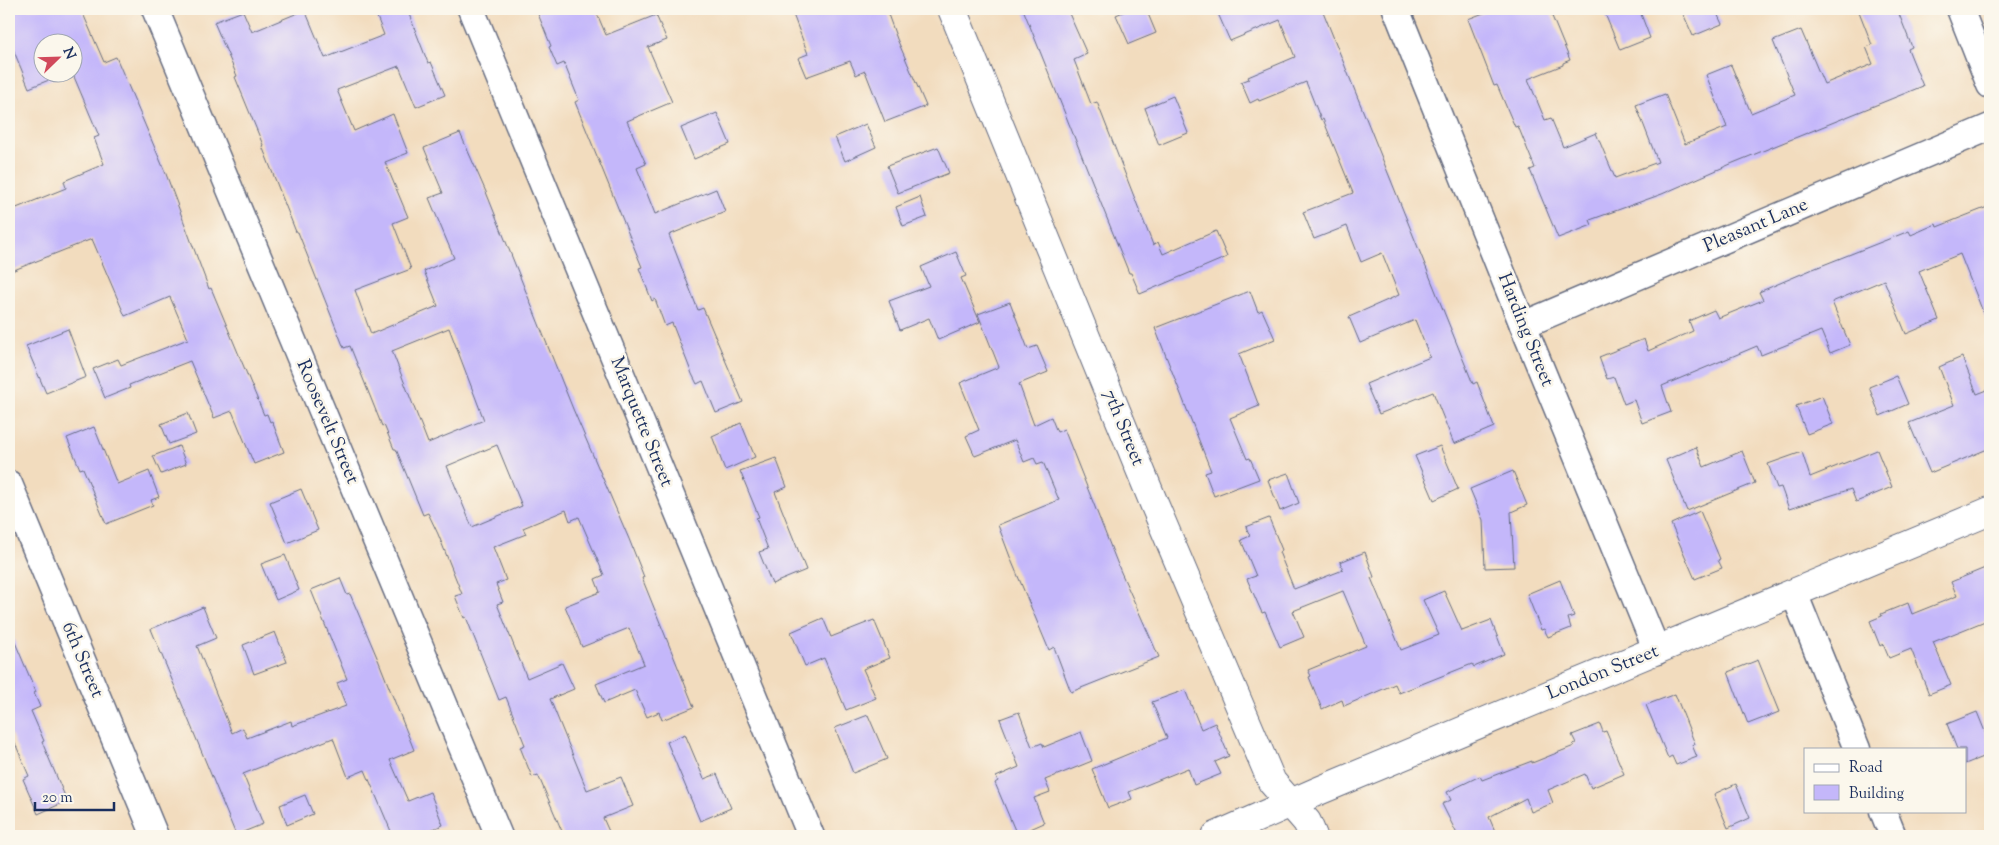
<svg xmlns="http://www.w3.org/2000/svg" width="1999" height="845" viewBox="0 0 1999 845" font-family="'Sorts Mill Goudy',serif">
	<rect width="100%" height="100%" fill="#fbf7ec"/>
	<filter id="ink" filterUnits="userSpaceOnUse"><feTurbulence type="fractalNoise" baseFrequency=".02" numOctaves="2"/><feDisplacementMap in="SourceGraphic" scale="10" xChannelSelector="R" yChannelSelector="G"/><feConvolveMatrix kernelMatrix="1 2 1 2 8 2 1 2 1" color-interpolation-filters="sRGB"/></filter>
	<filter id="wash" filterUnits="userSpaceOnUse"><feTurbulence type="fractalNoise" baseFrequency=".0096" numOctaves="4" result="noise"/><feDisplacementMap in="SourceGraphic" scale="20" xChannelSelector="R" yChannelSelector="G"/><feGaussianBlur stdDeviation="1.12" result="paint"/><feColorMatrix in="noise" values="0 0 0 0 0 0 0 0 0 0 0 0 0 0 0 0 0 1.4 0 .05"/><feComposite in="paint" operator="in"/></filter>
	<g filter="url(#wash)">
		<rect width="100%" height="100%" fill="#f2dcbe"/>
		<g id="blocks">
			<g fill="#c4b7fa" fill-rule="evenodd">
				<polygon points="9,9 81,9 104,62 116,57 166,174 209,289 211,288 264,415 267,414 270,422 272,421 284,452 254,464 232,411 214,418 190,361 129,385 130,388 105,398 93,369 118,359 121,365 188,339 170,297 125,316 92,239 9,272 9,211 66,188 64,181 104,164 94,138 99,136 72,72 72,42 42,42 42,72 69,72 29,88 9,39"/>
				<path d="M398,9h9l21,54 3,-1 14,33 -29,12 -17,-41 -62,24 17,41 39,-17 15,39 -23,9 23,55 -15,6 18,46 -56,21 16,44 67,-28 -14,-35 30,-13 -25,-60 14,-5 -19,-45 36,-15 26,59 87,217 56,130 15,38 -2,1 52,129 -32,13 -3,-8 -12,5 -12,-27 -31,13 -8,-19 48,-20 -15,-36 -47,19 -17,-41 35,-14 -5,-13 9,-4 -25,-58 -9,4 -4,-11 -43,18 3,6 -33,13 13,33 -10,4 7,18 -6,2 30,74 35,-15 12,26 -24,10 37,91 34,-13 12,29 -30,12 8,18h-47l-26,-61 -6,2 -12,-30 5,-2 -19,-48 -7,3 -33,-83 -2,1 -9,-22 7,-2 -24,-60 -10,-21 -5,2 -27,-66h-2l-10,-24 -2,1 -32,-80 -6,2 -46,-116h-2l-34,-86 1,-1 -28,-68 2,-1 -23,-54 29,-11 9,21 53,-22 20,48 59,-23 -7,-18zM449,328l35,92 -56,23 -36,-92zM497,445l25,61 -50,21 -25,-61z"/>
				<polygon points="536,9 595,9 606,35 656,15 667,40 648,47 672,102 627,121 646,164 637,168 655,214 716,189 725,212 669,235 698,310 703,308 743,402 716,413 703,381 697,384 692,374 672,323 665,326 655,299 652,301 639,268 642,267 575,102 579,100 564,63 557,66 549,47 551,46"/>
				<polygon points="791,9 886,9 897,39 926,106 885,122 865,71 856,75 850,61 806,77 798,58 808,54"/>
				<polygon points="1023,9 1067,9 1087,54 1074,60 1091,104 1097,102 1153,245 1158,242 1163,254 1216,231 1227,257 1140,294 1131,273 1129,273 1098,196"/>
				<polygon points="1130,9 1146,9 1156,33 1129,44 1116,15"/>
				<polygon points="1216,9 1322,9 1473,384 1477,382 1494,427 1454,444 1433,392 1379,414 1366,384 1430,357 1415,320 1360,343 1349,317 1399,295 1382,253 1361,262 1347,226 1314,239 1303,212 1353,193 1323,119 1321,120 1306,82 1259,101 1258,99 1250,103 1241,82 1249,79 1248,77 1295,57 1280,20 1230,41"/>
				<polygon points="1494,9 1549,9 1570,60 1563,63 1563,65 1528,79 1545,120 1551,118 1563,147 1596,133 1615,178 1658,162 1636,105 1665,94 1685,144 1727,127 1706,75 1731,65 1751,113 1795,95 1773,41 1801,30 1824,84 1873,64 1866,47 1872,45 1858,9 1897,9 1912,47 1908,49 1923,86 1733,163 1662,194 1590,220 1592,225 1558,238 1530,170 1535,168 1518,126 1515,127 1497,85 1494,86 1468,19"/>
				<polygon points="1603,9 1639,9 1650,38 1620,50"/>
				<polygon points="1681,9 1715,9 1722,24 1693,36"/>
				<polygon points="1173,96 1188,133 1159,145 1145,108"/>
				<polygon points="717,113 730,144 694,159 681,128"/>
				<polygon points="866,124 876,147 845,161 835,137"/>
				<polygon points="938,147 949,173 898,193 887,166"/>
				<polygon points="920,197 927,217 903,226 896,207"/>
				<polygon points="1990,206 1990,327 1989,327 1960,254 1919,271 1939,320 1906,334 1884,280 1832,302 1850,345 1830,353 1821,331 1761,355 1757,346 1662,386 1671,412 1642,423 1634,400 1624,404 1614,377 1607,379 1599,357 1644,339 1648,351 1693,331 1689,321 1714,310 1718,318 1763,300 1759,292 1813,269 1909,231 1911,235 1936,224 1937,227"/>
				<polygon points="956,252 966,276 961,278 980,322 938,340 929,318 900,330 889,301 929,286 921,267"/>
				<polygon points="1250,291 1258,312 1262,310 1275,339 1239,354 1259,406 1230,418 1247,459 1250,458 1259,479 1214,496 1205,473 1211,471 1155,328"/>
				<polygon points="1010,302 1028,349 1037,346 1048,372 1019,384 1034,425 1051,417 1057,432 1064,429 1120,570 1159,657 1071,692 1054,647 1049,650 1012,562 998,525 1059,500 1043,462 1037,464 1034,458 1024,462 1015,440 975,456 966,436 979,430 960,383 999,367 978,314"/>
				<polygon points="68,329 86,377 46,393 26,346"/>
				<polygon points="1962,357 1977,394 1990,389 1990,448 1930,473 1909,423 1954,405 1939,367"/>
				<polygon points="1896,376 1908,404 1880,416 1869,387"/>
				<polygon points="1822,396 1833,424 1807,434 1796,406"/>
				<polygon points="188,413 196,434 169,444 161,424"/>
				<polygon points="741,423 755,457 725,470 712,436"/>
				<polygon points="94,427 117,484 149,471 159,497 151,500 153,505 106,524 83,468 80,469 67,438"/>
				<polygon points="179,446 186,464 161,474 153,456"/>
				<polygon points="1440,446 1458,489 1434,500 1415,456"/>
				<polygon points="1696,447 1704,467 1742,451 1755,483 1687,511 1666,460"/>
				<polygon points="1877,450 1892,487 1856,502 1851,489 1789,509 1781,487 1777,488 1768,464 1802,452 1810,477"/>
				<polygon points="776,458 787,487 775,492 806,570 772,584 759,552 768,549 756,518 759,517 740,471"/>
				<polygon points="1513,471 1527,505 1511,512 1514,567 1485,568 1483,520 1470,489"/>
				<polygon points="1288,473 1299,503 1280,511 1268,480"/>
				<polygon points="301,489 318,530 287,543 270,502"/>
				<polygon points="1700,511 1720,559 1718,560 1722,568 1695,579 1671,524"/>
				<polygon points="1269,518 1282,550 1279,552 1294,589 1343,570 1340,562 1365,552 1374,577 1371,578 1401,650 1439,635 1423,600 1444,591 1462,631 1491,620 1504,654 1474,667 1472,664 1399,693 1395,684 1344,706 1342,700 1322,709 1309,677 1311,676 1308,670 1366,646 1343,591 1293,611 1304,637 1280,647 1265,612 1262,613 1247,579 1256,576 1241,540 1250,536 1246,527"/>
				<polygon points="285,555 299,590 276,600 261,564"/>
				<polygon points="1990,566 1990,619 1933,642 1951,685 1929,694 1911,649 1889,658 1883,644 1880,646 1870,621 1882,616 1881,614 1908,603 1912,614 1957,596 1951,582"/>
				<polygon points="340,578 347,595 350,594 379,662 414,750 390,760 408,801 430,792 443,825 415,836 393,836 365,770 348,777 333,738 243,774 263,824 236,835 151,629 203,607 216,638 197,646 232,733 243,728 247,738 291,721 292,726 346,706 337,683 347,679 311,590"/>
				<polygon points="1560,580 1574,616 1568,618 1571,628 1548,637 1544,629 1541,630 1527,594"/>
				<polygon points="823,618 831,637 874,620 890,658 863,669 876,698 846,710 824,658 805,666 791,632"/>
				<polygon points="9,628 36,692 34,693 40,707 31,711 44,741 42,742 67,801 38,814 23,779 29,776 9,729"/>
				<polygon points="275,632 287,662 254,674 243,645"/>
				<polygon points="1758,660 1779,712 1748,724 1728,672"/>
				<polygon points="1185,690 1201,729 1215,723 1229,756 1215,762 1221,774 1194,785 1188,768 1129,792 1132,799 1108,808 1092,769 1167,738 1152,702"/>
				<polygon points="1675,694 1695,744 1692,745 1697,757 1676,765 1672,756 1668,758 1646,705"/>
				<polygon points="1019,712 1032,747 1042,743 1044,747 1081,732 1092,761 1045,780 1050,792 1034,798 1044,823 1017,835 995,783 998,781 996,777 1019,767 1000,719"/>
				<polygon points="1977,712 1990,744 1990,754 1965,764 1965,749 1957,749 1947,724"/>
				<polygon points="868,715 887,759 853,773 835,728"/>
				<polygon points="1600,724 1603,732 1606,731 1624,774 1591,788 1585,774 1548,790 1553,803 1531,812 1526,798 1489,817 1497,836 1458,836 1442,804 1451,800 1447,792 1480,776 1482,780 1532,761 1532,763 1574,746 1573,744 1576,743 1572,735"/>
				<polygon points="685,734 704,779 717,774 731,808 700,821 667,742"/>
				<polygon points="1736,784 1750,818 1728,828 1714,794"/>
				<polygon points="305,795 313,814 287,825 280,805"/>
			</g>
		</g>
	</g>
	<g filter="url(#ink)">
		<use href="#blocks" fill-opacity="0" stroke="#666c80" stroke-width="1"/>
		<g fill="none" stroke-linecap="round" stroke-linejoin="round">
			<g stroke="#666c80" stroke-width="29">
				<g id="street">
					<polyline points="155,9 499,836"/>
					<polyline points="471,9 811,836"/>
					<polyline points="1396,9 1523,325 1657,651"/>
					<polyline points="1960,9 1990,85"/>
					<polyline points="1523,325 1990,127"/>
					<polyline points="9,484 155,836"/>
					<polyline points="1794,593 1857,749"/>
					<polyline points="1883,811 1893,836"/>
				</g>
			</g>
			<g stroke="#666c80" stroke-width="30">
				<g id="secondary">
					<polyline points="952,9 1155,506 1272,782 1307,822 1313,836"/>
					<polyline points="1216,836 1316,792 1990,511"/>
				</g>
			</g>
			<use href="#street" stroke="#fff" stroke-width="26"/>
			<use href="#secondary" stroke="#fff" stroke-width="28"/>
		</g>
	</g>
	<g text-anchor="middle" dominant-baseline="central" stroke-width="5" stroke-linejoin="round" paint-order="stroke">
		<g font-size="19" fill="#1b2f5e" stroke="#fbf7ec">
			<text transform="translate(1756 226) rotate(-23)">Pleasant Lane</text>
			<text transform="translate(1525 330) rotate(68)">Harding Street</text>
			<text transform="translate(327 422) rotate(67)">Roosevelt Street</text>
			<text transform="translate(641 422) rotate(68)">Marquette Street</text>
			<text transform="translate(1123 428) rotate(68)">7th Street</text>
			<text transform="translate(82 660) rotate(67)">6th Street</text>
			<text transform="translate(1603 673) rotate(-22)">London Street</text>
		</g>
	</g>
	<rect width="1999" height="845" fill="none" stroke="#fbf7ec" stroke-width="30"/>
	<rect x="1804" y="748" width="162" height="65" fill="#fbf7ec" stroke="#a1a7b3"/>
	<rect x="1814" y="764" width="25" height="8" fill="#ffffff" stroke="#a1a7b3"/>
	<text x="1849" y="772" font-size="15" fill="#1b2f5e">Road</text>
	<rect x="1814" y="785" width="25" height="15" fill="#c4b7fa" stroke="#a1a7b3"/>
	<text x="1849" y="798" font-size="15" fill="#1b2f5e">Building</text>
	<g transform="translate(58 58) rotate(67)"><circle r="24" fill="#fbf7ec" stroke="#a1a7b3"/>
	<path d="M0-4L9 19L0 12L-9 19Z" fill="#d1495b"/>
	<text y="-8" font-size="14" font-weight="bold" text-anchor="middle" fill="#1b2f5e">N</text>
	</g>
	<path d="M35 802v8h79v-8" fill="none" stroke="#1b2f5e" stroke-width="2.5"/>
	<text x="42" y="802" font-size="15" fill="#1b2f5e" stroke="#fbf7ec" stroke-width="4" paint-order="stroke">20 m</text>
</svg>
